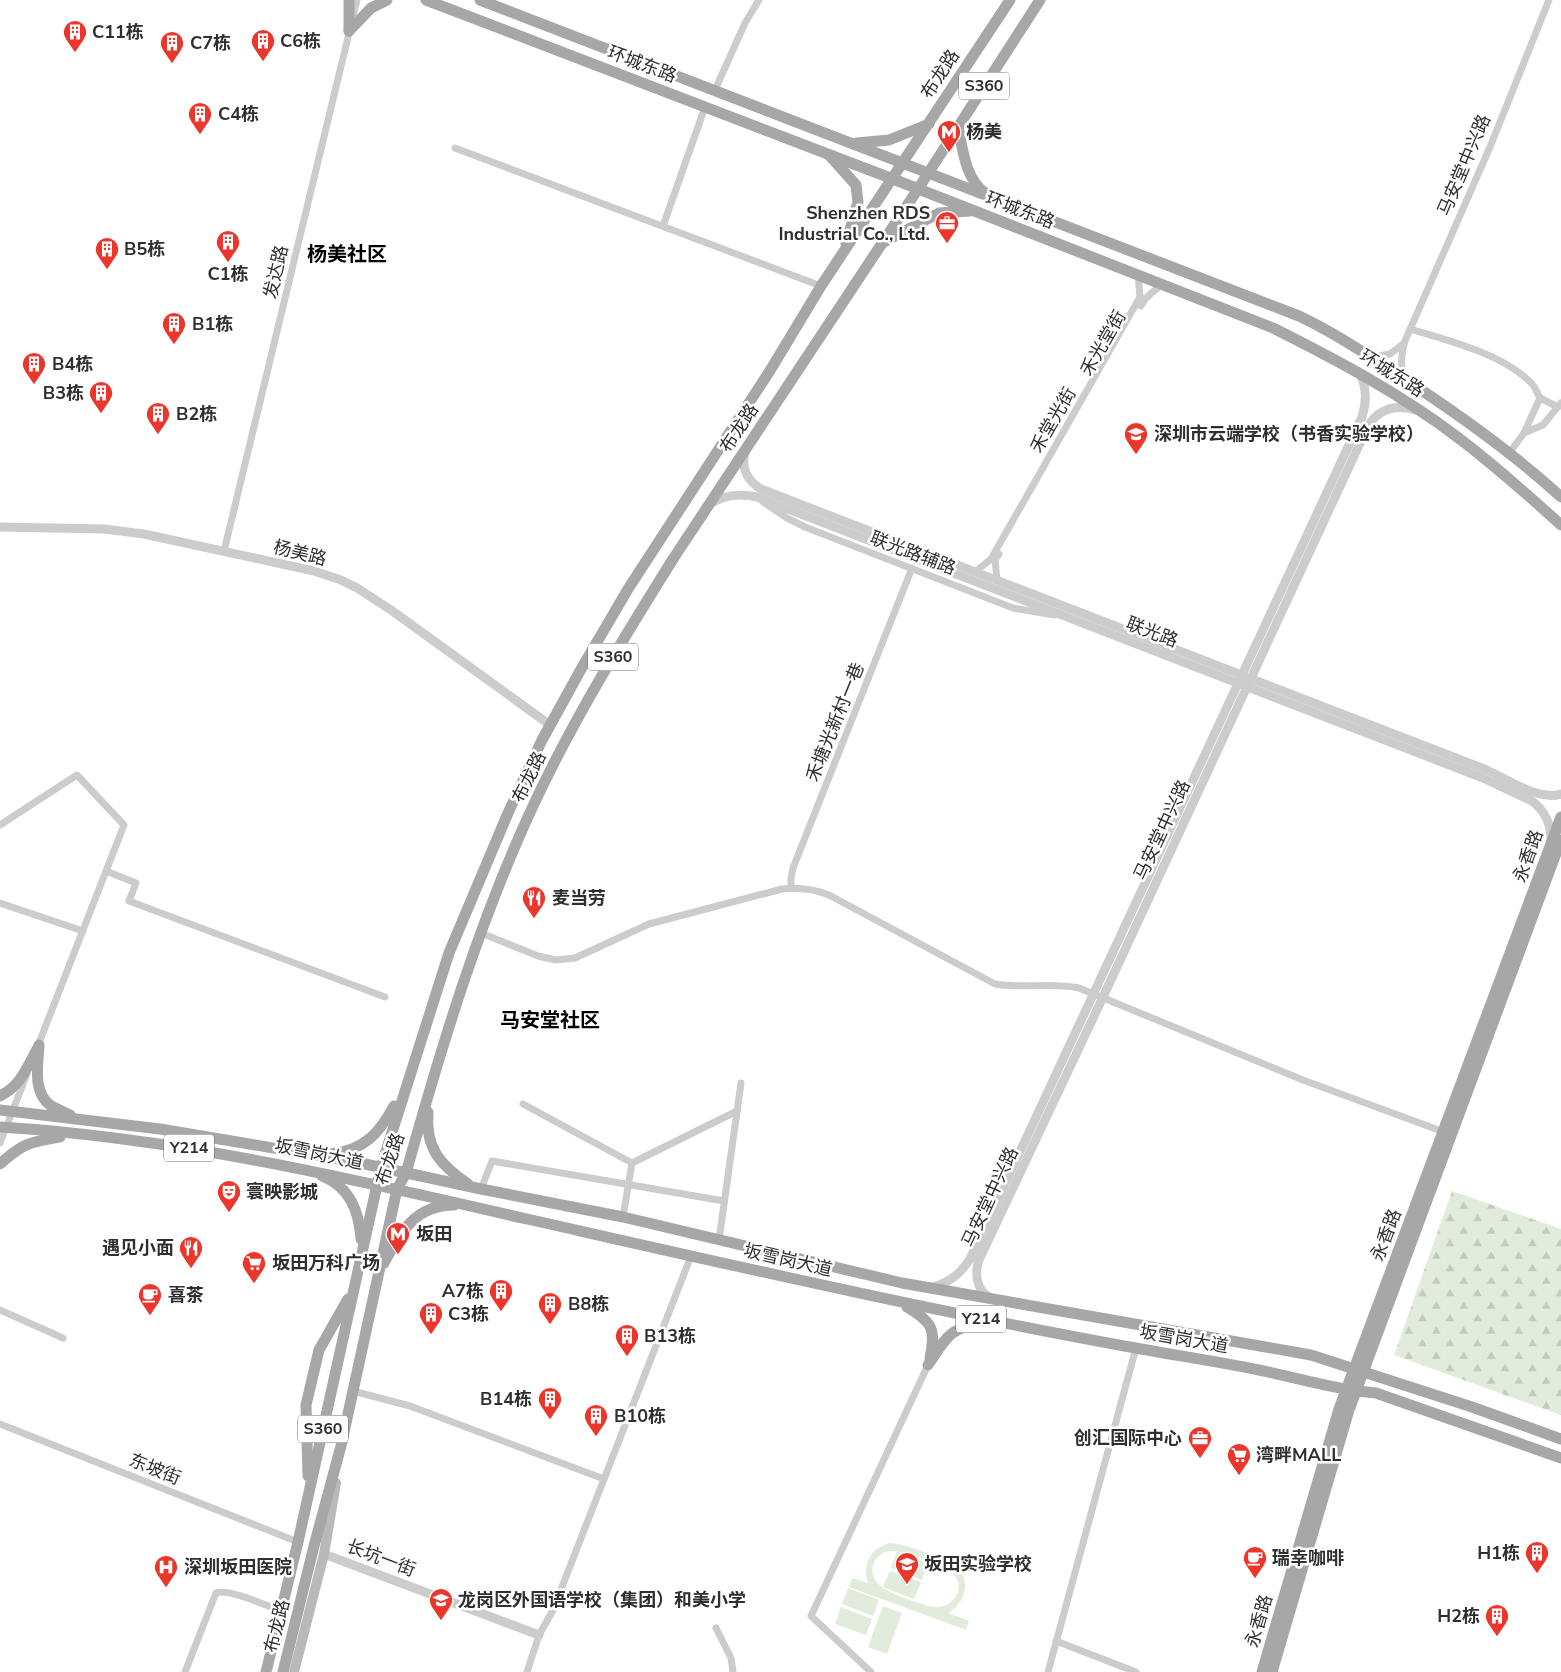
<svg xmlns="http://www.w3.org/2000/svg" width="1561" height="1672" viewBox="0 0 1561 1672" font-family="'Nunito Sans','Noto Sans SC',sans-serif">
	<defs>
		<pattern id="forest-firs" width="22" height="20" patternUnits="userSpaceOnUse" patternTransform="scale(1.25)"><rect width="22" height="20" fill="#e2ecdc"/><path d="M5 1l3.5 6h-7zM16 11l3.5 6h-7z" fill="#c2cbbd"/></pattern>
	</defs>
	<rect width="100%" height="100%" fill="#fff"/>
	<g fill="#e2ecdc" fill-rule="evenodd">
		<path d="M889,1543c14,0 52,14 64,22 20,13 13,38 -5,48l21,8 -3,9 -117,-43 3,-9 16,5c-6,-19 2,-34 21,-40zM890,1551h7l-6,17 31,12 6,-17 -31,-12c13,3 49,14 57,24 14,17 -6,37 -25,31 -18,-6 -63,-16 -56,-41 3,-8 9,-13 17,-14z"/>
		<polygon points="890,1571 921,1582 914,1599 883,1587"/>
		<polygon points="848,1588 879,1600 873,1616 842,1604"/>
		<polygon points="883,1606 902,1613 887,1654 868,1647"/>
		<polygon points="841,1607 872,1619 866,1635 835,1624"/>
	</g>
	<polygon fill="url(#forest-firs)" points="1452,1191 1561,1229 1561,1415 1394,1355"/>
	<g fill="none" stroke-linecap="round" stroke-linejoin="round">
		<g stroke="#ccc" stroke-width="7">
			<polyline points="353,16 357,0"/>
			<polyline points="715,90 745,23 759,0"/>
			<polyline points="455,148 821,286"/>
			<polyline points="663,226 705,107"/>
			<polyline points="1141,306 1146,298 1162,284"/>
			<path d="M1410,329c38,11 95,26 122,55 4,4 5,9 8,14l-16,35 19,-8 18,-22"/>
			<polyline points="1373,357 1390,354 1403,344"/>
			<path d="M1406,379c-7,-12 -5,-25 -1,-38l85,-194 59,-147"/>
			<polyline points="1540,398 1558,407"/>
			<polyline points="1510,452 1524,433"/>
			<polyline points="763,502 787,518 805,527 1013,608 1054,615"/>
			<polyline points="224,551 350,29"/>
			<polyline points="975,572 991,559 1140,297 1138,274"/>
			<polyline points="997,580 995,560 999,554"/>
			<polyline points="0,825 77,775 124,825 37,1048"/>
			<polyline points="106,871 136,883 129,901 385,997"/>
			<polyline points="791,888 791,878 793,868 912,568"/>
			<polyline points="0,903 83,931"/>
			<path d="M481,933l57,23 18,4 19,-2 74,-34 133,-35c17,-2 31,0 47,6l166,89c28,5 56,-2 84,4l224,92 141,52"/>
			<polyline points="523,1104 632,1163 737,1111"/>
			<polyline points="0,1143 27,1074"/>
			<polyline points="481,1189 492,1161 724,1201"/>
			<polyline points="623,1217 632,1163"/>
			<polyline points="719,1240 741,1083"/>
			<polyline points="0,1310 63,1338"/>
			<polyline points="353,1391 410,1406 604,1479"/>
			<polyline points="0,1424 298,1542"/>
			<polyline points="716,1628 731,1658 733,1672"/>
			<polyline points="1056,1641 1136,1672"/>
			<path d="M185,1672l31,-79c12,-5 52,13 65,18"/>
			<polyline points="527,1672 539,1635 553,1610 691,1256"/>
			<polyline points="871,1672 811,1616 928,1365"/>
			<polyline points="1048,1672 1136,1348"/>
		</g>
		<g stroke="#ccc" stroke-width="9">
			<path d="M745,453c-4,16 2,27 16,36l726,281c22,10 51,31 74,24"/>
			<path d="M710,504c15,-9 29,-11 47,-7l726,281 49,23c13,10 19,22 19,39"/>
			<polyline points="0,527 104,529 144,534 314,571 341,580 357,588 391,610 550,725"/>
			<path d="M933,1287c17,-5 27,-13 37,-28l392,-842c5,-16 5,-29 -2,-43"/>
			<path d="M991,1298c-14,-7 -16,-22 -13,-36l125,-265 265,-571c11,-17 27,-22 47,-16"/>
			<polyline points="324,1554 539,1635"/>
		</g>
		<polyline stroke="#b9b9b9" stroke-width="10" points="294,1672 324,1554 336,1483"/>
		<g stroke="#a7a7a7" stroke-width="11">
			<polyline points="349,0 349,31"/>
			<path d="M426,0l467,179 380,149c64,32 126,65 183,108 37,28 71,58 105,89"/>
			<path d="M480,0l819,316c36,17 68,39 101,60 57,37 111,75 161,121"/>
			<polyline points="349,31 371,8 387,0"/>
			<path d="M958,127c5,23 7,51 27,66"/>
			<polyline points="857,143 889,140 929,124"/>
			<polyline points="830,156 856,185 858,202 846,243"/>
			<polyline points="884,242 939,213 970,211"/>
			<path d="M39,1045c-1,20 -7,47 12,61 6,3 13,6 19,9"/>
			<path d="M0,1096c20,-10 27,-28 37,-47"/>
			<polyline points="0,1110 160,1129 351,1161 481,1189 623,1217 902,1283 1311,1355 1472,1407 1561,1439"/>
			<path d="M428,1112c-3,36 12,53 40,72"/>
			<path d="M0,1127c179,11 353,52 527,92 204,46 408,93 614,130 39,7 79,13 118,21 39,8 78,20 117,23l185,65"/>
			<path d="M331,1154c33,-4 48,-20 63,-48"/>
			<path d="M0,1164c23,-21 30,-22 60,-27"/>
			<path d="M322,1176c28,11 37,35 39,63"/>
			<path d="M384,1263c17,-31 31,-58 70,-58"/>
			<path d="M907,1307c26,15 29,23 23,51"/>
			<path d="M928,1365c19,-28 21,-39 58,-41"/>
			<polyline points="308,1476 306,1405 319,1350 348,1299"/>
			<polyline points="266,1672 298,1542 381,1167 449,953 508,813 542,740 580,671 628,589 771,369 821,286 1010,0"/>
			<path d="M283,1672l31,-126 27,-100 56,-257 9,-16c35,-125 72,-249 127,-367 40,-86 90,-167 140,-247l245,-370 122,-189"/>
			<polyline points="1262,1672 1339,1409 1561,817"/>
			<polyline points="1272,1672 1349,1410 1561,840"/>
		</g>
	</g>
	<defs>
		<g id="building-pin" transform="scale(1.25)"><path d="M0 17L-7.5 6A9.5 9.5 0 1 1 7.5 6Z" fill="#ec352b" stroke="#fff"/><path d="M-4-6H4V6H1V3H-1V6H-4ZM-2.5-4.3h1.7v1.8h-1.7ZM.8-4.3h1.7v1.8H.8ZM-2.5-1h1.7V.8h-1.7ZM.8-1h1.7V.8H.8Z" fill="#fff"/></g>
		<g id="metro-pin" transform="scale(1.25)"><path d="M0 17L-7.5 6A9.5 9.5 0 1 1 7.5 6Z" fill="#ec352b" stroke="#fff"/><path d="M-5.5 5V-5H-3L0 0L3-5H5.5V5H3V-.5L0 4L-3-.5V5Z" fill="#fff"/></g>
		<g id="office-pin" transform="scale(1.25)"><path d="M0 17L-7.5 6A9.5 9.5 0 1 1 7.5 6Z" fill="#ec352b" stroke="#fff"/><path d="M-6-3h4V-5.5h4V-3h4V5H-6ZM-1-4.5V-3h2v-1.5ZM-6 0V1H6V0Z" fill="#fff"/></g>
		<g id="school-pin" transform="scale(1.25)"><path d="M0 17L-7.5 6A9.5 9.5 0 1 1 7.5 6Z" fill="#ec352b" stroke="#fff"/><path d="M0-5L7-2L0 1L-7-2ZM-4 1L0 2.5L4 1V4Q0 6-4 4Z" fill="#fff"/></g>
		<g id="restaurant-pin" transform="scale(1.25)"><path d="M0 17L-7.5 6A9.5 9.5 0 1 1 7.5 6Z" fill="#ec352b" stroke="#fff"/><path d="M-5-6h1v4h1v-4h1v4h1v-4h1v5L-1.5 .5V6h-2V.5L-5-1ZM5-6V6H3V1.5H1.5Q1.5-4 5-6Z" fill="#fff"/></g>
		<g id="theatre-pin" transform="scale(1.25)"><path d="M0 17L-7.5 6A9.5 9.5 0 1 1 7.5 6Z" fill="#ec352b" stroke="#fff"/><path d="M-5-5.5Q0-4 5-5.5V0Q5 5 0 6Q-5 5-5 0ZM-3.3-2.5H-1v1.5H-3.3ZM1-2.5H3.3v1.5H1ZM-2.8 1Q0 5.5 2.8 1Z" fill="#fff"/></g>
		<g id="supermarket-pin" transform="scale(1.25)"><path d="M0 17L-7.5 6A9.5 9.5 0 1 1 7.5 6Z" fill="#ec352b" stroke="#fff"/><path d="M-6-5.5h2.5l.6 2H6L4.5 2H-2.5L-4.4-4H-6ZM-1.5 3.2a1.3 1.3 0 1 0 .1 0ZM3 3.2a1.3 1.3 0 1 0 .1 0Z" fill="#fff"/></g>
		<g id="cafe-pin" transform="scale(1.25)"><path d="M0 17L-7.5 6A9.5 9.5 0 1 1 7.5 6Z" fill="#ec352b" stroke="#fff"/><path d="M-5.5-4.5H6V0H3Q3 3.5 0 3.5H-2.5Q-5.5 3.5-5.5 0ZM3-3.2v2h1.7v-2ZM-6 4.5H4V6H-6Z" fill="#fff"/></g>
		<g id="hospital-pin" transform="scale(1.25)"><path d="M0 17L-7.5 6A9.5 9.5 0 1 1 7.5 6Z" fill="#ec352b" stroke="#fff"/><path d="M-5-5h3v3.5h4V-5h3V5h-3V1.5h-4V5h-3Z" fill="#fff"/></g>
	</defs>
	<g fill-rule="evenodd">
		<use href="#building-pin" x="75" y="32"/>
		<use href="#building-pin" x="263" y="41"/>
		<use href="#building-pin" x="172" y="43"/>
		<use href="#building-pin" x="200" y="114"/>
		<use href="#metro-pin" x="949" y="132"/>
		<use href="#office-pin" x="947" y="223"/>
		<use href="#building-pin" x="228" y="242"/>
		<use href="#building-pin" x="107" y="249"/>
		<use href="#building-pin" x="174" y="324"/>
		<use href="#building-pin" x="34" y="364"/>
		<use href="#building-pin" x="101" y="393"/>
		<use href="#building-pin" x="158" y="414"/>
		<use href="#school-pin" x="1136" y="434"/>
		<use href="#restaurant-pin" x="534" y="898"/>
		<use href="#theatre-pin" x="229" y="1192"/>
		<use href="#metro-pin" x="398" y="1234"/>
		<use href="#restaurant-pin" x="191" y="1248"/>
		<use href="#supermarket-pin" x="254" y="1263"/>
		<use href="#building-pin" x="501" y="1291"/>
		<use href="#cafe-pin" x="150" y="1295"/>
		<use href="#building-pin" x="550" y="1304"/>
		<use href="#building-pin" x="431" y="1314"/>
		<use href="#building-pin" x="627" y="1336"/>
		<use href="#building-pin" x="550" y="1399"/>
		<use href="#building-pin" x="596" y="1416"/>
		<use href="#office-pin" x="1200" y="1438"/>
		<use href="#supermarket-pin" x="1239" y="1455"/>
		<use href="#building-pin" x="1537" y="1553"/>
		<use href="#cafe-pin" x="1255" y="1558"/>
		<use href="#school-pin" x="907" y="1564"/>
		<use href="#hospital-pin" x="166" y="1567"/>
		<use href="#school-pin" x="441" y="1600"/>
		<use href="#building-pin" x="1497" y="1616"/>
	</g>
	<g text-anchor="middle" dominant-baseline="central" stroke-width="5" stroke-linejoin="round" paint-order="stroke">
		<g fill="#fff" stroke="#6d6d6d" stroke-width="1">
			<rect x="959" y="72.5" width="50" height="27" rx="4"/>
			<rect x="588" y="643.5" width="50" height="27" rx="4"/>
			<rect x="164" y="1134.5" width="50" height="27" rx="4"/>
			<rect x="956" y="1305.5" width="50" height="27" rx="4"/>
			<rect x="298" y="1415.5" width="50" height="27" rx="4"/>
		</g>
		<g font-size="16" font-weight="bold" fill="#2f2f2f">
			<text x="984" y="86">S360</text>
			<text x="613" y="657">S360</text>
			<text x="189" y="1148">Y214</text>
			<text x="981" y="1319">Y214</text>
			<text x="323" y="1429">S360</text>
		</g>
		<g font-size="18" font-weight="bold" fill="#2f2f2f" stroke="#fff" text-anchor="start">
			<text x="92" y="32">C11栋</text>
			<text x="280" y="41">C6栋</text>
			<text x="190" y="43">C7栋</text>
			<text x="218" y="114">C4栋</text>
			<text x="966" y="132">杨美</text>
			<text x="930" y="213" text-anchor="end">Shenzhen RDS<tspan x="930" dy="21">Industrial Co., Ltd.</tspan></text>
			<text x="124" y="249">B5栋</text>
			<text x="228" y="274" text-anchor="middle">C1栋</text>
			<text x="192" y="324">B1栋</text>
			<text x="52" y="364">B4栋</text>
			<text x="84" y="393" text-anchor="end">B3栋</text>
			<text x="176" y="414">B2栋</text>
			<text x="1154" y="434">深圳市云端学校（书香实验学校）</text>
			<text x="552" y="898">麦当劳</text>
			<text x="246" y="1192">寰映影城</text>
			<text x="416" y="1234">坂田</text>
			<text x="174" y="1248" text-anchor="end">遇见小面</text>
			<text x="272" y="1263">坂田万科广场</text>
			<text x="484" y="1291" text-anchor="end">A7栋</text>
			<text x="168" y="1295">喜茶</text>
			<text x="568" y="1304">B8栋</text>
			<text x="448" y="1314">C3栋</text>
			<text x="644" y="1336">B13栋</text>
			<text x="532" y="1399" text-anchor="end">B14栋</text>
			<text x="614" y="1416">B10栋</text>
			<text x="1182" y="1438" text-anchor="end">创汇国际中心</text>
			<text x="1256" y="1455">湾畔MALL</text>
			<text x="1520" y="1553" text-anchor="end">H1栋</text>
			<text x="1272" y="1558">瑞幸咖啡</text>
			<text x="924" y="1564">坂田实验学校</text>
			<text x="184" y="1567">深圳坂田医院</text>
			<text x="458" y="1600">龙岗区外国语学校（集团）和美小学</text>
			<text x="1480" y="1616" text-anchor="end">H2栋</text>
		</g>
		<g font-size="18" fill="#2f2f2f" stroke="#fff">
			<text transform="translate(642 64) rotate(21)">环城东路</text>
			<text transform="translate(940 74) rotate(-57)">布龙路</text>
			<text transform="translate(1464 165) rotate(-67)">马安堂中兴路</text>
			<text transform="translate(1020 210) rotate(21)">环城东路</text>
			<text transform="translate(276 272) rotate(-77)">发达路</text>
			<text transform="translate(1103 343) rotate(-60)">禾光堂街</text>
			<text transform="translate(1392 373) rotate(32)">环城东路</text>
			<text transform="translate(1053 420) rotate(-60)">禾堂光街</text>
			<text transform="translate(739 428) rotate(-57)">布龙路</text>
			<text transform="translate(300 553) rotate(14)">杨美路</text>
			<text transform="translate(913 553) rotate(21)">联光路辅路</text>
			<text transform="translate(1152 632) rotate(21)">联光路</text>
			<text transform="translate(835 722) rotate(-68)">禾塘光新村一巷</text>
			<text transform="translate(529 777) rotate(-64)">布龙路</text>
			<text transform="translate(1162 830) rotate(-65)">马安堂中兴路</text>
			<text transform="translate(1528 856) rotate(-70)">永香路</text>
			<text transform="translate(319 1154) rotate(12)">坂雪岗大道</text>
			<text transform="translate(390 1159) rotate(-71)">布龙路</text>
			<text transform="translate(990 1197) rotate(-65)">马安堂中兴路</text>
			<text transform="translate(1386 1235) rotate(-69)">永香路</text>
			<text transform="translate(788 1260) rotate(13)">坂雪岗大道</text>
			<text transform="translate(1184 1339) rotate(10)">坂雪岗大道</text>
			<text transform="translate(155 1469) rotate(22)">东坡街</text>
			<text transform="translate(381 1558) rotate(21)">长坑一街</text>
			<text transform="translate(1259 1621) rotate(-74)">永香路</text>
			<text transform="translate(277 1626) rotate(-76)">布龙路</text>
		</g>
		<g font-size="20" font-weight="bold" fill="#000" stroke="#fff">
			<text x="347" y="254">杨美社区</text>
			<text x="550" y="1020">马安堂社区</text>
		</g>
	</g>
</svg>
